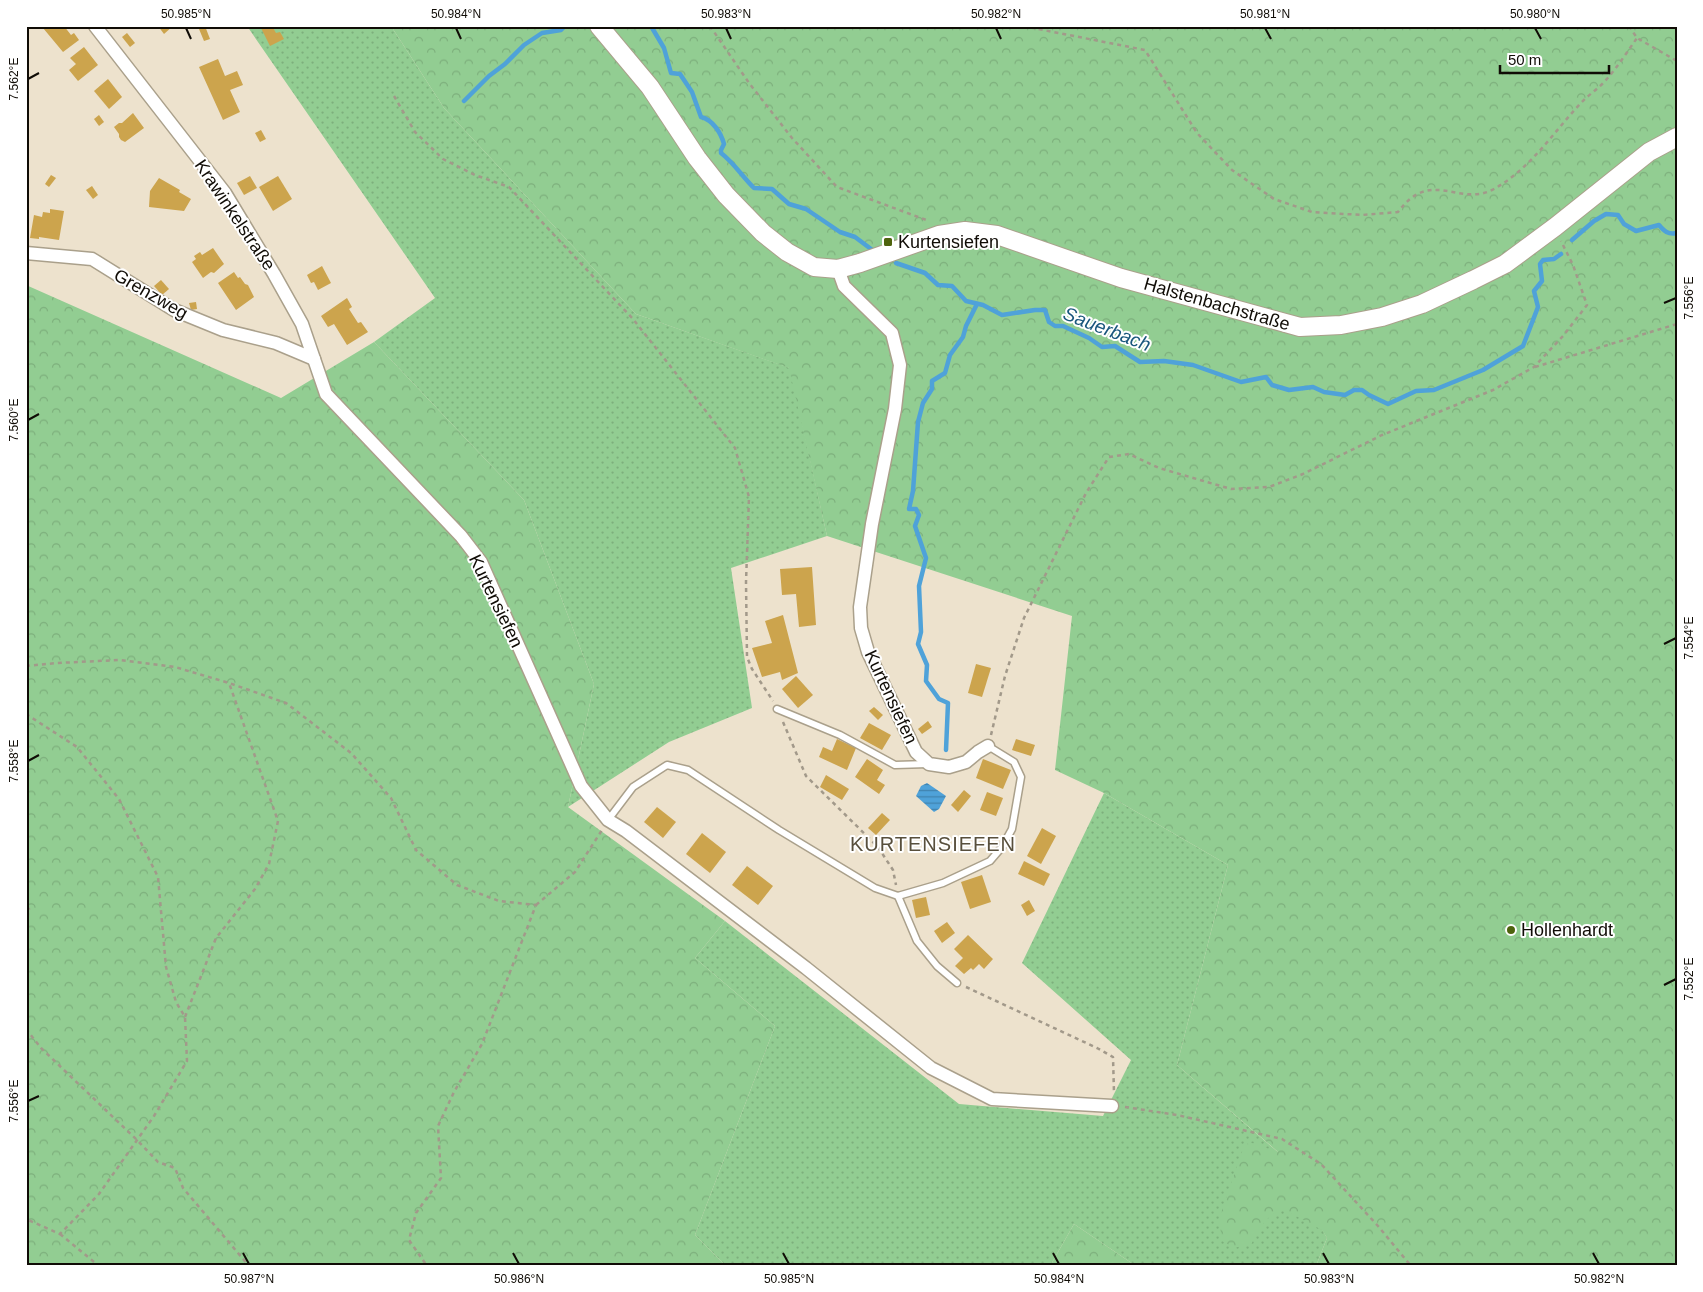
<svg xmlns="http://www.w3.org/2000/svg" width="1703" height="1292" viewBox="0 0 1703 1292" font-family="Arial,sans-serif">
	<defs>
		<pattern id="grass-dots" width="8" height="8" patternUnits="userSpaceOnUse" patternTransform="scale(1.25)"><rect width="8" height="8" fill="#92cd92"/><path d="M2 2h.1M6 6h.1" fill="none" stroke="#7daf7c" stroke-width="1.8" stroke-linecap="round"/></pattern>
		<pattern id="forest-crowns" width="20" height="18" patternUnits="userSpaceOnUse" patternTransform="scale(1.25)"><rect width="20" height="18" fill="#92cd92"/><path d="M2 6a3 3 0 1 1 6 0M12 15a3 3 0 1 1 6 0" fill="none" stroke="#7daf7c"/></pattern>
		<pattern id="water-rules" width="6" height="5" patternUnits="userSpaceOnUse" patternTransform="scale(1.25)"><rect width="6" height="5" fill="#4fa2d9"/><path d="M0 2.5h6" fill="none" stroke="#4082ae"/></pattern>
	</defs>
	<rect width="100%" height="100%" fill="#ede2cd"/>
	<g fill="url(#grass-dots)">
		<polygon points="247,26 391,26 444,108 636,314 790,368 827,536 731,568 752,708 669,742 568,807 594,684 524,500 374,342 435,298"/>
		<polygon points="1104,793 1228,865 1177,1065 1279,1153 1327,1238 1316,1266 1136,1266 1074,1224 1050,1266 726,1266 695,1235 775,1026 695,958 725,921 959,1104 1103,1116 1131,1060 1022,963"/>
	</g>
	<g fill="url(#forest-crowns)">
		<path d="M391,26h1286v1240h-361l11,-28 -5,-8 -39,-21c-13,3 -27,22 -31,34l-18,5 -13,-8 -1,-24 23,-67 6,-7 29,10 -101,-87 51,-200 -124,-72 -49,-23 17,-154 -245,-80 -38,-168 -153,-54 -192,-206z"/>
		<polygon points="26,285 281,398 374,342 524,500 594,684 568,807 725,921 695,958 775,1026 695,1235 726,1266 26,1266"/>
		<polygon points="1074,1224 1136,1266 1050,1266"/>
	</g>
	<polygon fill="url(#water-rules)" points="927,783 946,796 939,809 934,812 916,796 921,786"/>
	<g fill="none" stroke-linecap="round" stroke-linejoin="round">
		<g stroke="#4fa2d9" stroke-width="4.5">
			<path d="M651,26l13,22 7,25 9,1 12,18 9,25c12,3 20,16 23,27l-3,6v3c13,10 21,23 33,35l18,1 17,15 17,5 34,23 15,5 16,12"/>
			<polyline points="464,101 489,76 505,64 524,45 542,33 561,30 565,26"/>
			<path d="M1572,240l22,-19 12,-7 12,1 6,9 12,7 23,-6c5,6 9,10 18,8"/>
			<polyline points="896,263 925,273 938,285 952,286 966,301 983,305 1002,315 1035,310 1045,310 1049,322 1055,326 1063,326 1089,338 1102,347 1115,346 1140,362 1164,361 1193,365 1241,382 1266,377 1272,385 1289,390 1313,387 1324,392 1345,395 1354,390 1362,390 1369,395 1388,404 1416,391 1434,390 1483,370 1523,346 1538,307 1534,291 1542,281 1540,264 1543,260 1554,259 1561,254"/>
			<polyline points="946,750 948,703 939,699 926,681 927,665 918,644 921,632 919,586 926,558 915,526 919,515 916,509 909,509 913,491 918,422 923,403 932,389 932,381 945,373 950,355 963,337 966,326 977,304"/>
		</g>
	</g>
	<g fill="#cca44d">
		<polygon points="45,26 64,26 71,35 74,33 79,40 63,52 43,28"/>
		<polygon points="158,26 173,26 164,34"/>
		<polygon points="205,26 210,39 204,41 199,29"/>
		<polygon points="260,26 272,26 276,33 280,32 284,39 270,46"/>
		<polygon points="127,33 135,43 130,47 122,37"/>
		<polygon points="84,47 98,65 78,81 69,70 76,64 70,58"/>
		<polygon points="218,59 225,76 237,71 243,85 230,90 240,112 223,120 199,67"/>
		<polygon points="108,79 122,97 109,109 94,91"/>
		<polygon points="133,113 144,128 125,142 121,140 119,137 119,134 114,127 119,123 122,123"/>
		<polygon points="99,115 104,122 99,126 94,119"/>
		<polygon points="261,130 266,139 260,142 255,133"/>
		<polygon points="51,175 56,178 49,187 45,184"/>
		<polygon points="250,176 257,188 244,195 237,183"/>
		<polygon points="278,176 292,199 273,211 259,187"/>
		<polygon points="159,178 180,190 179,192 191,199 184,211 149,207 150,191"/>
		<polygon points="92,186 98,195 93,199 86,190"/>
		<polygon points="50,209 64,211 59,240 39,237 39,239 30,238 34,215 42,217 43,212 50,213"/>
		<polygon points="213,248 224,264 214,273 211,272 203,278 192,262 196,259 194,256 200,252 202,255"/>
		<polygon points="322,266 331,283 318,290 314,282 311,283 307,275"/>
		<polygon points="234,272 238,278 240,277 245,284 248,285 254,297 236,310 218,283"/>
		<polygon points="161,280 169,289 162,295 154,286"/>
		<polygon points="347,298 352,307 349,309 358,323 361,322 368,332 347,345 334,324 328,327 321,316"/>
		<polygon points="196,302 197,309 191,310 189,303"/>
		<polygon points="812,567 816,625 799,627 796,594 782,595 780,569"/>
		<polygon points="783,615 798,673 782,680 780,672 762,677 752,648 772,643 765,621"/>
		<polygon points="976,664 991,668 982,697 968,693"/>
		<polygon points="796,676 813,695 798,708 782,689"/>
		<polygon points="874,707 883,715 878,720 869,711"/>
		<polygon points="928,721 932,727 922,734 918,729"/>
		<polygon points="869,723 891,735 882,750 860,738"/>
		<polygon points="837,739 856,748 847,770 819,757 823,747 832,751"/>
		<polygon points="1016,739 1035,745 1031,756 1012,750"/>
		<polygon points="867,759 883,770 877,780 885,785 879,794 855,777"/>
		<polygon points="983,759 1011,770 1003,789 976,778"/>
		<polygon points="826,775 849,789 842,800 820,787"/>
		<polygon points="964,790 971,796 958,812 951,805"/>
		<polygon points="987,792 1003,798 996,816 980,810"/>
		<polygon points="657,807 676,822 663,838 644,822"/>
		<polygon points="882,813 890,820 876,835 868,828"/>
		<polygon points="1042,828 1056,836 1041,864 1027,856"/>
		<polygon points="702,833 726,852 710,873 686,854"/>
		<polygon points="1024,861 1050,874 1044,886 1018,874"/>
		<polygon points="747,866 773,886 758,905 732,885"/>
		<polygon points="982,875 991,902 970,909 961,882"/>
		<polygon points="926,897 930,915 916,918 912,900"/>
		<polygon points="1029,900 1035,911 1027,916 1021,905"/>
		<polygon points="947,922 955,933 942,943 934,931"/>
		<polygon points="968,935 993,959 984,969 979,964 973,970 971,968 964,974 955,966 963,958 954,949"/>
	</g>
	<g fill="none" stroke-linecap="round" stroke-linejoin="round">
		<g stroke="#aaa08b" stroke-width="9">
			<g id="lane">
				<polyline points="777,709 840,735 895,765 928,764"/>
				<polyline points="608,820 633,787 667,765 688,770 779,830 875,888 898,896 943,883 990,861 1002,847 1012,829 1021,777 1014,762 988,746"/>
				<polyline points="898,896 917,941 937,966 957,983"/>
			</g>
		</g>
		<g stroke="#aaa08b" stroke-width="15">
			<g id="street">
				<polyline points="26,253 92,259 174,310 223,330 276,343 314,359 302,324 274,274 225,193 95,26"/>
				<polyline points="838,269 844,286 892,333 900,365 895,409 872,524 860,607 861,628 868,652 916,752 929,764 949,767 966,762 978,752 988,746"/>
				<polyline points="314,359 326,394 461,536 481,562 581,786 608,820 626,831 806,968 931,1068 992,1099 1112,1106"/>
			</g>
		</g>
		<g stroke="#aaa08b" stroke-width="20">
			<polyline id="secondary" points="599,26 650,87 697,158 726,195 763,233 787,252 814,267 838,269 860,263 939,235 965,231 997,235 1121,278 1300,327 1341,325 1382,317 1422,304 1473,280 1505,264 1555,227 1649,152 1677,137"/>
		</g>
		<g stroke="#a2998a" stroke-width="2.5" stroke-dasharray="4 4" stroke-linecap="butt">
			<polyline points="710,26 749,83 792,138 837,187 929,221"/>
			<path d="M1023,26l122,24 52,83 35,37 42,29 38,13 50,3 36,-3c33,-45 61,-4 96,-23 37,-21 58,-55 86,-85 8,-9 18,-15 25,-23 12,-13 22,-29 32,-43"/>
			<polyline points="1629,26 1637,38 1677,61"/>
			<polyline points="394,96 415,132 443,159 475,175 509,187 633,319 735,448 749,497 746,582 747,657 752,669 773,701"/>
			<polyline points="1535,367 1677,324"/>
			<polyline points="26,666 57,663 119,660 175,667 229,683 286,703 351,753 391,798 416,850 457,885 499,901 536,905 482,1044 454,1092 438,1126 441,1178 416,1213 409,1240 427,1266"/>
			<polyline points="26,714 77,747 119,799 158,877 166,967 176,1002 185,1017 187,1061 154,1116 99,1194 60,1234 26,1219"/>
			<polyline points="783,722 806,776 878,847 893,870 896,885"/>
			<polyline points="991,735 1005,676 1024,618 1086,493 1109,457 1129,454 1159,468 1231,489 1269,487 1303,474 1382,435 1493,390 1534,367 1563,336 1587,305 1573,265 1561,241"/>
			<polyline points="536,905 575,872 602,830"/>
			<polyline points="26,907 29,909 26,924"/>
			<polyline points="966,987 1097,1048 1113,1057 1114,1093"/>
			<polyline points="185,1017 216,938 255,889 269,864 278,821 229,683"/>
			<polyline points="26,1029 41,1048 137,1140 158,1162 175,1168 183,1188 249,1266"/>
			<polyline points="1125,1107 1177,1115 1282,1139 1321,1164 1378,1226 1411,1266"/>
			<polyline points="60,1234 99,1266"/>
		</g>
		<use href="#lane" stroke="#fff" stroke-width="6"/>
		<use href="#street" stroke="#fff" stroke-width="12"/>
		<use href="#secondary" stroke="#fff" stroke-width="18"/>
	</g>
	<path fill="none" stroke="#100c06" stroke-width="2" d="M186,28l5,11M456,28l5,11M726,28l5,11M996,28l5,11M1265,28l6,11M1535,28l6,11M28,79l11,-6M1664,303l12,-5M28,420l11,-6M1664,644l12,-6M28,761l11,-6M1664,985l12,-6M28,1101l11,-5M243,1253l6,11M513,1253l6,11M783,1253l6,11M1053,1253l6,11M1323,1253l6,11M1593,1253l6,11"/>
	<g fill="#4e630e" stroke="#fff" stroke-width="2">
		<rect x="883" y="237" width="10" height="10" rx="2.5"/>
		<circle cx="1511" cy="930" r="5"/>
	</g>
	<g text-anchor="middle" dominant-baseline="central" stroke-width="4" stroke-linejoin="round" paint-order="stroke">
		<g font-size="18" fill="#100c06" stroke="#fff">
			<text transform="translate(235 215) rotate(56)">Krawinkelstraße</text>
			<text transform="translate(151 294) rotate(30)">Grenzweg</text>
			<text transform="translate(1217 304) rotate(16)">Halstenbachstraße</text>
			<text transform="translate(496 601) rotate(64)">Kurtensiefen</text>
			<text transform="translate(891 697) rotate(65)">Kurtensiefen</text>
		</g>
		<g font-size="18" fill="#100c06" stroke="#fff" text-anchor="start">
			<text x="898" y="242">Kurtensiefen</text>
			<text x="1521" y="930">Hollenhardt</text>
		</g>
		<g font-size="19" font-style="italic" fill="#1a577d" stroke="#fff">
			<text transform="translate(1107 329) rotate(21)">Sauerbach</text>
		</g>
		<g font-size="20" letter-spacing="1" fill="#584f3c" stroke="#fff">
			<text x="933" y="844">KURTENSIEFEN</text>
		</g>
	</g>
	<rect width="1703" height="1292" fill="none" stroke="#ffffff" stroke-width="55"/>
	<path d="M1500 65v8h109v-8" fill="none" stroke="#100c06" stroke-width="2.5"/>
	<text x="1508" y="65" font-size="15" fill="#100c06" stroke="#ffffff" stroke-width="4" paint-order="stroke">50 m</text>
	<rect x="28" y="28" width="1648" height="1236" fill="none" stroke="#100c06" stroke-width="2"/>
	<g font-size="12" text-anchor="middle" fill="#100c06">
		<text x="186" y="18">50.985°N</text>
		<text x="456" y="18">50.984°N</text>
		<text x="726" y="18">50.983°N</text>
		<text x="996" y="18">50.982°N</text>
		<text x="1265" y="18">50.981°N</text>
		<text x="1535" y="18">50.980°N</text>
		<text transform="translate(14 79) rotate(-90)" y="4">7.562°E</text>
		<text transform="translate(1689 298) rotate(-90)" y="4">7.556°E</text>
		<text transform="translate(14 420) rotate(-90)" y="4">7.560°E</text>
		<text transform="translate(1689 638) rotate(-90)" y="4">7.554°E</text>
		<text transform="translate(14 761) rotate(-90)" y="4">7.558°E</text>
		<text transform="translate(1689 979) rotate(-90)" y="4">7.552°E</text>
		<text transform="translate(14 1101) rotate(-90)" y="4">7.556°E</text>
		<text x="249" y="1283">50.987°N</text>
		<text x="519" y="1283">50.986°N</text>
		<text x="789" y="1283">50.985°N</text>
		<text x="1059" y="1283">50.984°N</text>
		<text x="1329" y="1283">50.983°N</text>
		<text x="1599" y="1283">50.982°N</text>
	</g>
</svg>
